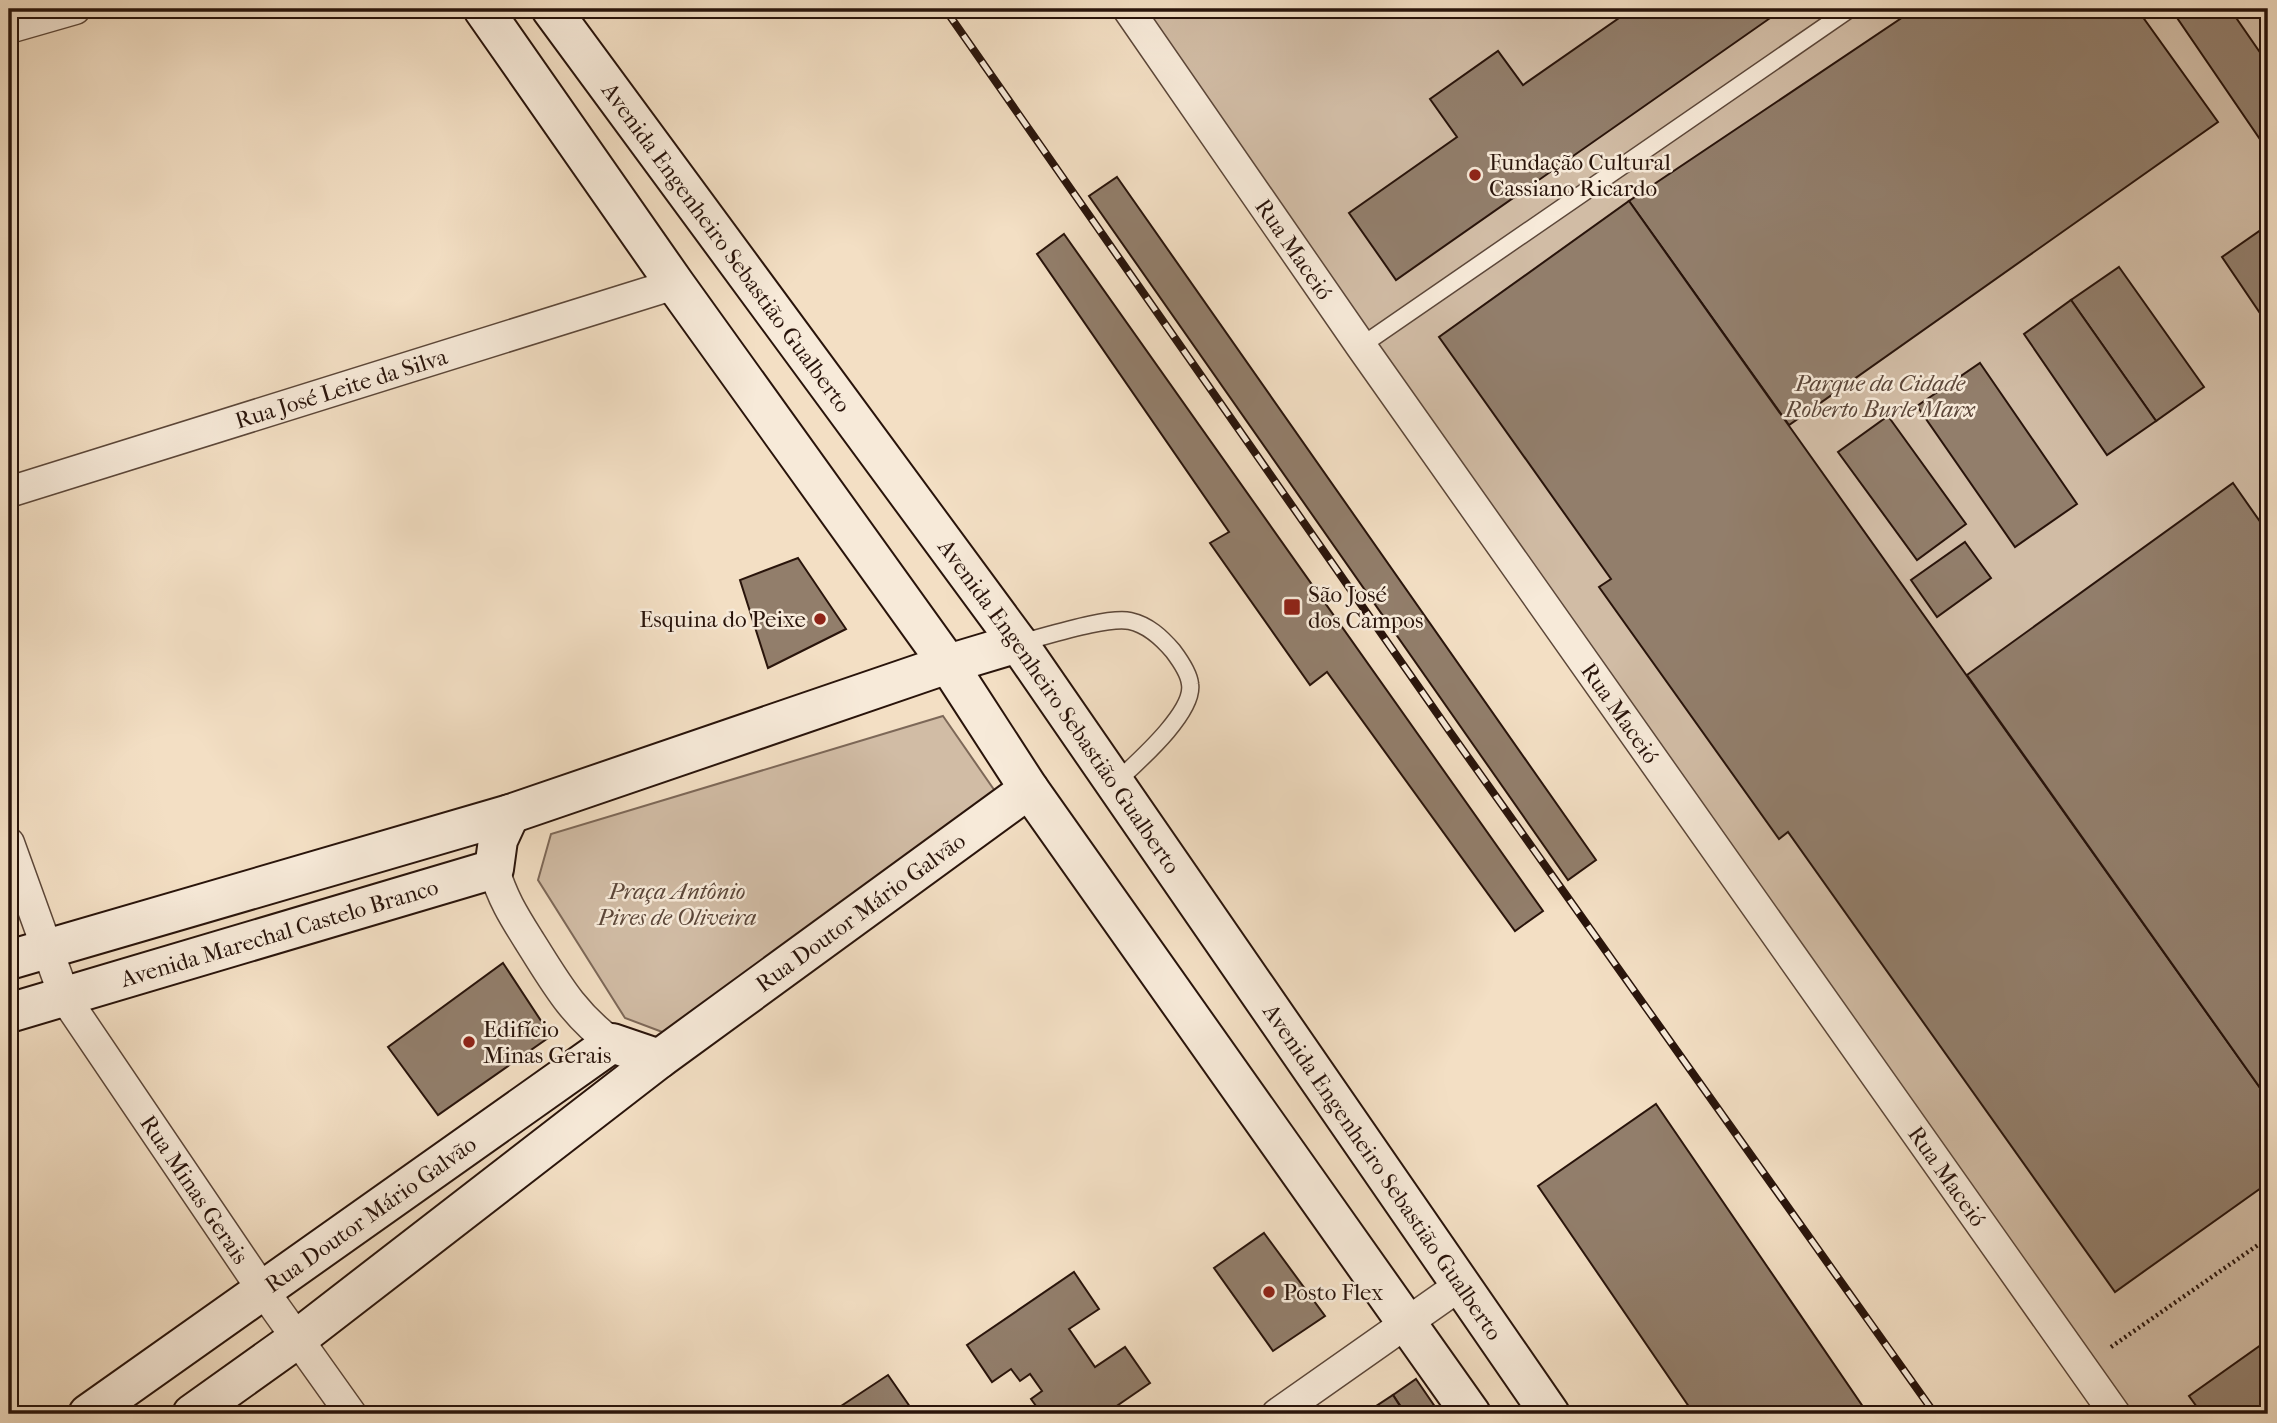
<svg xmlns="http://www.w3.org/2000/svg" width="2277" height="1423" viewBox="0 0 2277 1423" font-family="'IM FELL French Canon',serif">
	<rect width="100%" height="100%" fill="#f3dfc4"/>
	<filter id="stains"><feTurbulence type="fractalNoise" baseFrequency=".00286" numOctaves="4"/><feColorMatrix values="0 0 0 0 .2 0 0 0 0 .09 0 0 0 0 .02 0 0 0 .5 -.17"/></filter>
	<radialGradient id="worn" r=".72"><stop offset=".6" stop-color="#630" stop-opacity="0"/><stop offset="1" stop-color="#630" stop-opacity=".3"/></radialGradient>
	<g fill="#d1bca5" stroke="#7d6858" stroke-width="2">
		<polygon points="1142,9 2268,9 2268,1414 2112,1414"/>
		<polygon points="943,716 997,794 673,1036 625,1018 538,880 551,834"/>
	</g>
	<g fill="#927e6b" stroke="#29140b" stroke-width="2">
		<polygon points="1632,9 1783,9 1396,280 1349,213 1457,137 1430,99 1498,51 1523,85"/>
		<polygon points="1915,9 2137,9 2218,122 1789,425 1629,201"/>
		<polygon points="2171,9 2230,9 2268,64 2268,151"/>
		<polygon points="1117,177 1596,860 1568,880 1089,196"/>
		<polygon points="1629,201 2268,1099 2268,1183 2115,1292 1788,832 1779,839 1599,587 1611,579 1439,337"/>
		<polygon points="2268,225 2268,325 2222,257"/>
		<polygon points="1064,234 1543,911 1515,931 1327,672 1310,685 1210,543 1229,532 1037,254"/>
		<polygon points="2119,267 2204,387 2156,421 2071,300"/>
		<polygon points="2071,300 2156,421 2107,455 2024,334"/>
		<polygon points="1980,363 2077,504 2015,547 1917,406"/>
		<polygon points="1888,416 1966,524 1917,560 1838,452"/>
		<polygon points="2233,483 2268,533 2268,1099 1967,675"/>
		<polygon points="1965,542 1991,578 1937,617 1911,580"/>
		<polygon points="798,558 846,629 768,668 740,580"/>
		<polygon points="503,963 551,1036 438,1115 388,1047"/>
		<polygon points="1656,1104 1868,1414 1694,1414 1538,1186"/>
		<polygon points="1264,1233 1325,1316 1273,1351 1214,1268"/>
		<polygon points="1074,1272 1099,1309 1069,1329 1095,1367 1125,1347 1150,1383 1105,1414 1025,1414 1036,1406 1031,1399 1042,1391 1030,1374 1020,1381 1011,1369 992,1382 967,1345"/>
		<polygon points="2268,1340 2268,1414 2202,1414 2189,1396"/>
		<polygon points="888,1375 915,1414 829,1414"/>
		<polygon points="1416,1379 1440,1414 1406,1414 1393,1395"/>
		<polygon points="1393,1395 1405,1414 1364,1414"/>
	</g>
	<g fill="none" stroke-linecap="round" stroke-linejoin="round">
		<g stroke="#5c4739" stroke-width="19">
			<g id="lane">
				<polyline points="1361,346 1850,9"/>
				<path d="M1019,643c25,-6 89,-27 111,-22 18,4 31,16 43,30 6,8 16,22 17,33 5,29 -56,81 -76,100"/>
			</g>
		</g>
		<g stroke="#5c4739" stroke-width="33">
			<g id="street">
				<path id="s1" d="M1128,9l233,337 754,1068"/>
				<polyline points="9,28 75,9"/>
				<path id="s2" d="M9,492l666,-208"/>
				<path id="s3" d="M9,843l56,155 197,291 89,125"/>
				<path d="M494,869c8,29 21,49 36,73 26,41 42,71 82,101"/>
				<polyline points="1277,1414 1459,1286"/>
			</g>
		</g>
		<g stroke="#29140b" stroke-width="42">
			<g id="secondary">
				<polyline points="483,9 675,284 948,664 1029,789 1471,1414"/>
				<path id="s4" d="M551,9l467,634 532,771"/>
				<polyline points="9,960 510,814 948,664 1018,643"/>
				<path id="s5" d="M9,1013l485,-144 4,-29 12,-26"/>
				<path id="s6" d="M88,1414l524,-371 47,16"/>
				<path id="s7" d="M192,1414l105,-75 362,-280 370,-270"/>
			</g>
		</g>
		<polyline stroke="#29140b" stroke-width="4.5" stroke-dasharray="2 3.5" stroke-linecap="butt" points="2111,1347 2268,1238"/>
		<use href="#lane" stroke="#f7ead9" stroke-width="16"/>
		<use href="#street" stroke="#f7ead9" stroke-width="30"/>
		<use href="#secondary" stroke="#f7ead9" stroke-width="38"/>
		<g stroke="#29140b" stroke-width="8">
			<polyline id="rail" points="945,9 1448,729 1935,1414"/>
		</g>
		<use href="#rail" stroke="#f7ead9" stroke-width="5" stroke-dasharray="16" stroke-linecap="butt"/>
	</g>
	<g fill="#8f2418" stroke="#f7ead9" stroke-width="2.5">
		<circle cx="1475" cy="175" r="7"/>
		<rect x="1283" y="598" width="18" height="18" rx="3.5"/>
		<circle cx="820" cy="619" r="7"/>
		<circle cx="469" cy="1042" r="7"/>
		<circle cx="1269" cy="1292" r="7"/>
	</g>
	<g text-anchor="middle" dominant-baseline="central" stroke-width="5" stroke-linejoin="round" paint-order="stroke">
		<g font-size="23" fill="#29140b" stroke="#f7ead9" text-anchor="start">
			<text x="1489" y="162">Fundação Cultural<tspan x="1489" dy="26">Cassiano Ricardo</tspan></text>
			<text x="1308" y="594">São José<tspan x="1308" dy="26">dos Campos</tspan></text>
			<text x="806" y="619" text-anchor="end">Esquina do Peixe</text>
			<text x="483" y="1029">Edifício<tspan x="483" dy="26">Minas Gerais</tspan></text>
			<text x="1283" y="1292">Posto Flex</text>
		</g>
		<g font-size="23" fill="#29140b" stroke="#f7ead9">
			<text stroke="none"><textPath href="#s4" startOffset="296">Avenida Engenheiro Sebastião Gualberto</textPath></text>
			<text stroke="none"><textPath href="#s1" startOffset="292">Rua Maceió</textPath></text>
			<text stroke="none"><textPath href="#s2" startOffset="348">Rua José Leite da Silva</textPath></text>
			<text stroke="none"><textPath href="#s4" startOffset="863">Avenida Engenheiro Sebastião Gualberto</textPath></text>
			<text stroke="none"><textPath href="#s1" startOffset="859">Rua Maceió</textPath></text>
			<text stroke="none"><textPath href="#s7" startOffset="836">Rua Doutor Mário Galvão</textPath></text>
			<text stroke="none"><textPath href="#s5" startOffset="282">Avenida Marechal Castelo Branco</textPath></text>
			<text stroke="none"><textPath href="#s4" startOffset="1430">Avenida Engenheiro Sebastião Gualberto</textPath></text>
			<text stroke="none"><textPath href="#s1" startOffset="1426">Rua Maceió</textPath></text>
			<text stroke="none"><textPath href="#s3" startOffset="396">Rua Minas Gerais</textPath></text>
			<text stroke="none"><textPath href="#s6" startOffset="346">Rua Doutor Mário Galvão</textPath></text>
		</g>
		<g font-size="23" font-style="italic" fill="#5b4639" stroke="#f7ead9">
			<text x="1880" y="383">Parque da Cidade<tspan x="1880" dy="26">Roberto Burle Marx</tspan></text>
			<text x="677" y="891">Praça Antônio<tspan x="677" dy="26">Pires de Oliveira</tspan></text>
		</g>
	</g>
	<rect width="2277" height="1423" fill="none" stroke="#f3dfc4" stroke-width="35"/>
	<rect x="10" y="10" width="2256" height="1402" fill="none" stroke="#29140b" stroke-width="3.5"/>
	<rect x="18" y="18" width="2242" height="1388" fill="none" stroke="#29140b" stroke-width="2"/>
	<rect width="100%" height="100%" filter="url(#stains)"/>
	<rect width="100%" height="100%" fill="url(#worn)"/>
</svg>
